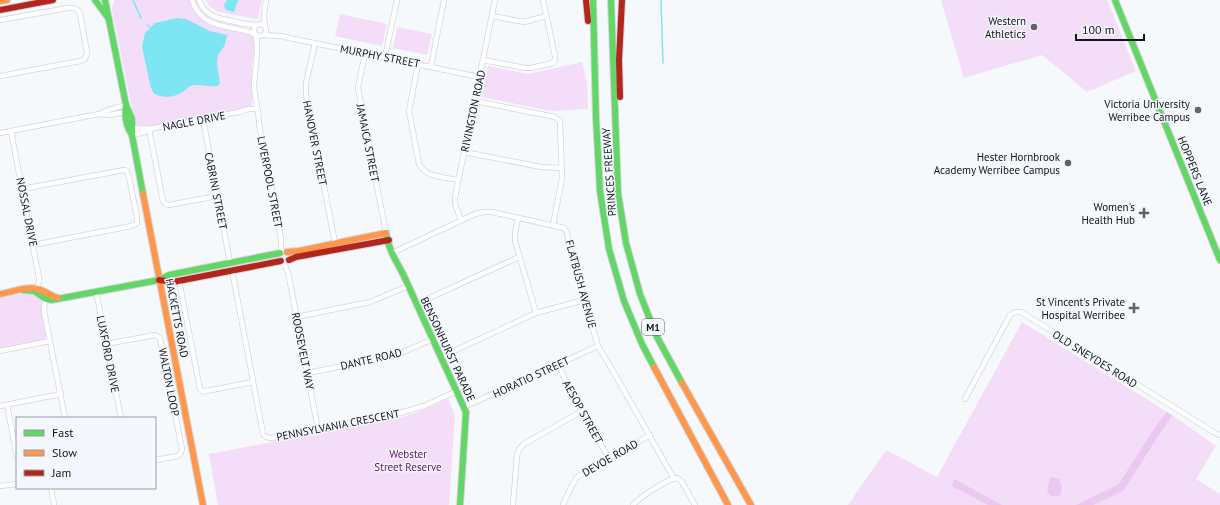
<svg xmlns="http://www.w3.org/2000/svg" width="1220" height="505" viewBox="0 0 1220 505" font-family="'PT Sans',sans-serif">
	<rect width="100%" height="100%" fill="#f6f9fc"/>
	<g fill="#f3ddf8">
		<polygon points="115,0 191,0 199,16 254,35 255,41 252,65 252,105 248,108 156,126 140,126 136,125 134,119 112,10 112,7"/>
		<polygon points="206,0 262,0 258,18 256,19 219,12 210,7"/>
		<polygon points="941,0 1107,0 1136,71 1087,92 1042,55 964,78"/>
		<polygon points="340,14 387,24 382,46 335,36"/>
		<polygon points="397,27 432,34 427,55 393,48"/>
		<polygon points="582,62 587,83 588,109 550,111 482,97 488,66 528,74"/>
		<polygon points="25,293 31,293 35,295 41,300 46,336 43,340 0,349 0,297"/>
		<polygon points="1022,322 1172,415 1216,446 1196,479 1220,494 1220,505 848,505 886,450 937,477"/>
		<polygon points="448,399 455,415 449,505 218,505 209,454 403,417 421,411"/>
	</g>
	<g fill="#ebc8f2">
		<polygon points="1167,412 1172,415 1123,491 1093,505 1076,505 1118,485 1160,420"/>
		<polygon points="1050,477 1059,479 1062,487 1060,496 1052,496 1047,492"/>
		<polygon points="954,479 1002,505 988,505 952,486"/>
	</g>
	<g fill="#7ee6f3">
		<path d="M227,0h12c-3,3 -3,8 -5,12l-8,-2 -2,-5z"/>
		<path d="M177,18l9,1 24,12 17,4 -2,10 -7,10 -1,9 3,19 -2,3c-8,1 -15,-1 -23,-1 -5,0 -7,3 -11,6 -7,5 -15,7 -24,5 -6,-1 -8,-5 -10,-11l-8,-39 3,-13 10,-10z"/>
	</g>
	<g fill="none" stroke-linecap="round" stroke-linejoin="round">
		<g stroke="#7ee6f3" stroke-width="1.5">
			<polyline points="133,0 141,18"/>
			<polyline points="661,0 663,63"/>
			<polyline points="147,25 150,27"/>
		</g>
		<g stroke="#d4d6d9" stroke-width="6">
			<g id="street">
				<path d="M192,0c10,31 39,24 63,34"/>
				<path d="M199,0c6,16 18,18 33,21 8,2 16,4 25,4"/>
				<polyline points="492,16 524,22 546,16"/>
				<path d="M0,20l68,-12c6,-1 10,0 12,6l7,38 -2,7 -5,2 -80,15"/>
				<circle cx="260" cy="30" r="6"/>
				<polyline points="265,26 264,15 266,0"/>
				<path d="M255,34c5,15 -1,37 -1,53 1,13 5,24 5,37l22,115v13"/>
				<polyline points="264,35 280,36 479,77"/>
				<polyline points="315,43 306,83 306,94 335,243"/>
				<polyline points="365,54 358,87 359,94 386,233"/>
				<polyline points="385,57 397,0"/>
				<polyline points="483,60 525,68 531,68 553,63 555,59 555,56 543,0"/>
				<path d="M418,64l-9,47 10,53c7,14 26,13 39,16"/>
				<polyline points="431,66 444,0"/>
				<polyline points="475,101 555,117 560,121 562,178 553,225"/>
				<polyline points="101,113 108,110 126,105"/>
				<polyline points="203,119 230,263"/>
				<polyline points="133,129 144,128 149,129 239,112 249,109 257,109"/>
				<polyline points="149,129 163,201 166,204 169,205 217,196"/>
				<polyline points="11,131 39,278 39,282 36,291"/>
				<polyline points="0,133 99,114 109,115 125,112"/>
				<polyline points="132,135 145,132 149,129"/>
				<polyline points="464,152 541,167 562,168"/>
				<polyline points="22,189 124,170 127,171 129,177 137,217 137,223 131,226 33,245"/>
				<polyline points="518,218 515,233 515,241 536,313"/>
				<polyline points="461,220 455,204 455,197 495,0"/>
				<polyline points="392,253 475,214 483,212 492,212 564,228 567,232 569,246 598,346 617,378 674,479"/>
				<polyline points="283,262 288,272 318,429"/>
				<polyline points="232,270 263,434 266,437 271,438 400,413 424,406 457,391"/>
				<polyline points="179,281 200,389 203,392 206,391 253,382"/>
				<polyline points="96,291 121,418"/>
				<polyline points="48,296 45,302 44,311 65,418"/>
				<polyline points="416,304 519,257"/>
				<polyline points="296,317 370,302 408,286"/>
				<polyline points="106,344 155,335 160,338 182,449 180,454 178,456 155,460"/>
				<polyline points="0,351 50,341"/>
				<polyline points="441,357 536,313 584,300"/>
				<polyline points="558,365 571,391 609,459"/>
				<polyline points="307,373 394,356 433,339"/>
				<polyline points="965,399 1010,315 1015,312 1021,312 1215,433 1220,435"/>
				<polyline points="7,405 17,457"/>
				<polyline points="0,406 61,394"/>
				<polyline points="464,407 598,346"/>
				<polyline points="0,486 17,484"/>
				<polyline points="51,488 54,505"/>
				<polyline points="513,505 517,455 520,448 524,444 582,411"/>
				<polyline points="563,505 571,487 577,477 650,435"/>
				<path d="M633,505c7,-8 34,-26 44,-27l5,4 13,23"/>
			</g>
		</g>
		<g stroke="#d4d6d9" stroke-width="8">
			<g id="fast">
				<polyline points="95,0 109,19"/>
				<path d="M105,0l21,105c-2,11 0,21 6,30l11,59"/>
				<polyline points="593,0 596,118 600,191 609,249 624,301 642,344 654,367"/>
				<polyline points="611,0 618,193 626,243 640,294 657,337 682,383"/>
				<polyline points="1115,0 1220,260"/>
				<polyline points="126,105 132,119 132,135"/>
				<path d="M386,233c2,15 10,28 17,41l63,138 -6,93"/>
				<polyline points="23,290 34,291 46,299 52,300 159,280 169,275 280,253"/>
			</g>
		</g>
		<g stroke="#d4d6d9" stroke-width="8">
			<g id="slow">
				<polyline points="0,1 7,0"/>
				<polyline points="143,194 203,505"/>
				<polyline points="287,252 299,251 386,233"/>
				<path d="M0,294c12,-2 26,-8 38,-5 7,2 13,7 20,9"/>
				<polyline points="654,367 728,505"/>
				<polyline points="682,383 751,505"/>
			</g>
		</g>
		<g stroke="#d4d6d9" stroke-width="8">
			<g id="jam">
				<polyline points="586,0 588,21"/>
				<polyline points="0,10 53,0"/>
				<polyline points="620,97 619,60 622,0"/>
				<polyline points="289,260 296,257 389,240"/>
				<polyline points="159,280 173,282 281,261"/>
			</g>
		</g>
		<use href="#street" stroke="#fefeff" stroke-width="4.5"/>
		<use href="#fast" stroke="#63d668" stroke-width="6"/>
		<use href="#slow" stroke="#ff974d" stroke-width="6"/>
		<use href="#jam" stroke="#b3261e" stroke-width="6"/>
	</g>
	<g fill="#626466" stroke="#f4f8fe" stroke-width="1.5">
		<circle cx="1034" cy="27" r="4"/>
		<circle cx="1198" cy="110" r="4"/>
		<circle cx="1068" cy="163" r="4"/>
		<path d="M1142 207h4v4h4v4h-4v4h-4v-4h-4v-4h4z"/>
		<path d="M1132 302h4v4h4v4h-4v4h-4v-4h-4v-4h4z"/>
	</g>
	<g text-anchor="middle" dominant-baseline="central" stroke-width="3" stroke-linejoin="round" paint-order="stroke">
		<rect fill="#f4f8fe" stroke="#56585c" stroke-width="1" x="642" y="319" width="22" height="16" rx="3"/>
		<g font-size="10" font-weight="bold" fill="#121416">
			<text x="653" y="327">M1</text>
		</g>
		<g font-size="11" fill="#121416" stroke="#f4f8fe" text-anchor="end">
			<text x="1026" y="21">Western<tspan x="1026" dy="13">Athletics</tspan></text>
			<text x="1190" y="104">Victoria University<tspan x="1190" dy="13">Werribee Campus</tspan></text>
			<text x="1060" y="157">Hester Hornbrook<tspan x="1060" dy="13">Academy Werribee Campus</tspan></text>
			<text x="1135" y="207">Women's<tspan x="1135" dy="13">Health Hub</tspan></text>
			<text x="1125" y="302">St Vincent's Private<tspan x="1125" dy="13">Hospital Werribee</tspan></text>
		</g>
		<g font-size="11" fill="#121416" stroke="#f4f8fe">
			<text transform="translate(380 56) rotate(11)">MURPHY STREET</text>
			<text transform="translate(473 111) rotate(-78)">RIVINGTON ROAD</text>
			<text transform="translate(194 121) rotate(-11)">NAGLE DRIVE</text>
			<text transform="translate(315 143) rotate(79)">HANOVER STREET</text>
			<text transform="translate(368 143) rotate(79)">JAMAICA STREET</text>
			<text transform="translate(1195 171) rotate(68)">HOPPERS LANE</text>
			<text transform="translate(609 172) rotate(-94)">PRINCES FREEWAY</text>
			<text transform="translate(270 182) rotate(79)">LIVERPOOL STREET</text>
			<text transform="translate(216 191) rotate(79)">CABRINI STREET</text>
			<text transform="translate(27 212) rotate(79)">NOSSAL DRIVE</text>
			<text transform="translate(581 284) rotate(75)">FLATBUSH AVENUE</text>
			<text transform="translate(177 318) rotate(79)">HACKETTS ROAD</text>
			<text transform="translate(448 349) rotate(65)">BENSONHURST PARADE</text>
			<text transform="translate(303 351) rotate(79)">ROOSEVELT WAY</text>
			<text transform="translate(108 354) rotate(79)">LUXFORD DRIVE</text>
			<text transform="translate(371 359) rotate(-13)">DANTE ROAD</text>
			<text transform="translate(1095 359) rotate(32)">OLD SNEYDES ROAD</text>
			<text transform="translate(531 377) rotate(-25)">HORATIO STREET</text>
			<text transform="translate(169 382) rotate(79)">WALTON LOOP</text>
			<text transform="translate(583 412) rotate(61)">AESOP STREET</text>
			<text transform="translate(338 425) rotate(-11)">PENNSYLVANIA CRESCENT</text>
			<text transform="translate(610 458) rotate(-30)">DEVOE ROAD</text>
		</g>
		<g font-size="11" fill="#62116b" stroke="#f4f8fe">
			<text x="408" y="454">Webster<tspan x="408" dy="13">Street Reserve</tspan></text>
		</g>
	</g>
	<rect x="16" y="417" width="140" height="72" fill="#f4f8fe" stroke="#9a9da1"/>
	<rect x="24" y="430" width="20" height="6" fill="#63d668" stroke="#9a9da1"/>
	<text x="52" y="437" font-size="12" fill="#121416">Fast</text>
	<rect x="24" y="450" width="20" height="6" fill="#ff974d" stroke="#9a9da1"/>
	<text x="52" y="457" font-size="12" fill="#121416">Slow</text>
	<rect x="24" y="470" width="20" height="6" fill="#b3261e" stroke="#9a9da1"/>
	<text x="52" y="477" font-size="12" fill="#121416">Jam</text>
	<path d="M1076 34v6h68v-6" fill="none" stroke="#121416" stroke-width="2"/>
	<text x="1082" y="34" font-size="12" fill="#121416" stroke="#f4f8fe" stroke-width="3" paint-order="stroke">100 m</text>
</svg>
